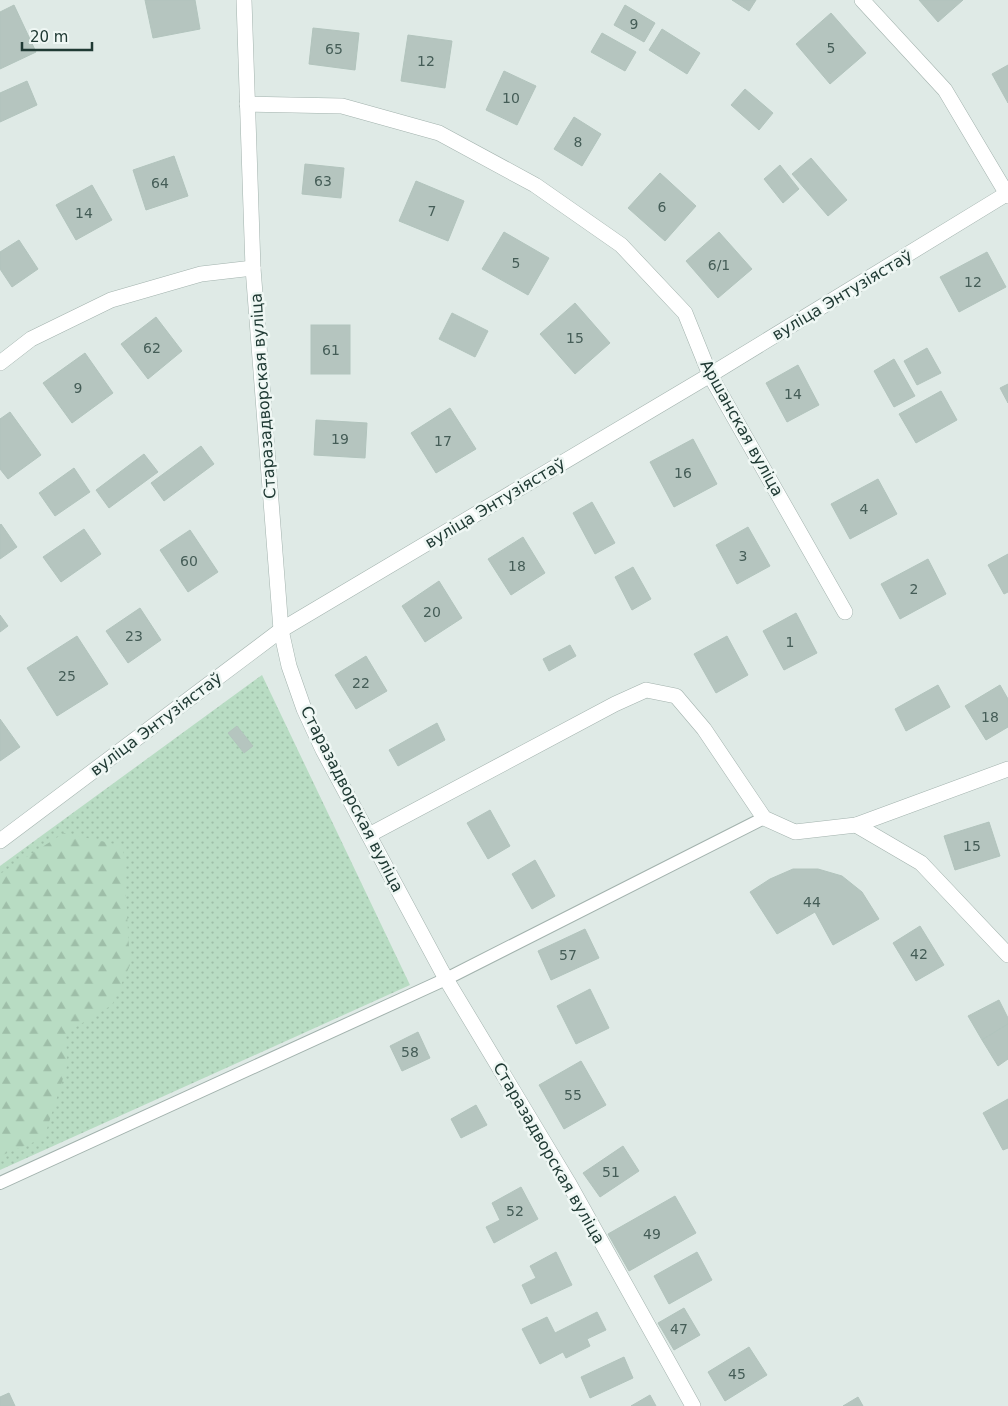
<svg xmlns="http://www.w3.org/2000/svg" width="1008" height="1406" viewBox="0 0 1008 1406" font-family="'DejaVu Sans',sans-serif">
	<defs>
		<pattern id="grass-dots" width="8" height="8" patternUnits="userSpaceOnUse" patternTransform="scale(1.25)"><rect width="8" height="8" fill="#b8dcc3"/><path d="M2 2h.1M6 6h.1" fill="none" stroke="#9ebea8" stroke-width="1.8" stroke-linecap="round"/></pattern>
		<pattern id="forest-firs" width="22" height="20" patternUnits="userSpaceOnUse" patternTransform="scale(1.25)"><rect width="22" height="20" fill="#b8dcc3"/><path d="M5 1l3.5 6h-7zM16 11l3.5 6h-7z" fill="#9ebea8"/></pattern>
	</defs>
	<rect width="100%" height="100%" fill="#dfeae6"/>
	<polygon fill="url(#grass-dots)" points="262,675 410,985 0,1170 0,866"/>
	<polygon fill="url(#forest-firs)" points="64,833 123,846 130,965 112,1005 66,1033 67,1066 44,1138 0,1156 0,874"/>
	<g fill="#b5c5bf" stroke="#b2c4bd">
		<polygon points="145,0 195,0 200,29 153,38"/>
		<polygon points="732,0 756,0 749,11"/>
		<polygon points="919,0 963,0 938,22"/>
		<polygon points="14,5 36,52 0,69 0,12"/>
		<polygon points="625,5 655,23 644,42 614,25"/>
		<polygon points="831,13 866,53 830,84 796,44"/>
		<polygon points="313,28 359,33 355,70 309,64"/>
		<polygon points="662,29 700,53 687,74 649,50"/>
		<polygon points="602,33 636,52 625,71 591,52"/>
		<polygon points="408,35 452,41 445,88 401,81"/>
		<polygon points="1008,65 1008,103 992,74"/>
		<polygon points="504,71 536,86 517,125 486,110"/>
		<polygon points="27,81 37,105 0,122 0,93"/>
		<polygon points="745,89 773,113 759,130 731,105"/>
		<polygon points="574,117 601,134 582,166 554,149"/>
		<polygon points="174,156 188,196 146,210 133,170"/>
		<polygon points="811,158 847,200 828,216 792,174"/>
		<polygon points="305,164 344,168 341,198 302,194"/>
		<polygon points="780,165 799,189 783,203 764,179"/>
		<polygon points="660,173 696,206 665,241 628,208"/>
		<polygon points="416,181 464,201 448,241 399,221"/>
		<polygon points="92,185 112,220 76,240 56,205"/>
		<polygon points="504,232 549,258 528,295 482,269"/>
		<polygon points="719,232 752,269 718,298 686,261"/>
		<polygon points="19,240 38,269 12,287 0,269 0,252"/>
		<polygon points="987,252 1006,287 959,312 940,277"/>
		<polygon points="575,303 610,343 575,374 540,334"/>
		<polygon points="452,313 488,331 475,357 439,339"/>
		<polygon points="156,317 182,351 148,379 121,344"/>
		<rect x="311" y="325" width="39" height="49"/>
		<polygon points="927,348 941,373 917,385 904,361"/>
		<polygon points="85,353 113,393 72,423 43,383"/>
		<polygon points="894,359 915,396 894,407 874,371"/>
		<polygon points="798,365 819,405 787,422 766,383"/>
		<polygon points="1008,384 1008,403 1000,388"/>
		<polygon points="941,391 957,420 916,443 899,414"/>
		<polygon points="450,408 476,449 436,473 411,433"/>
		<polygon points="10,412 41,455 8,479 0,469 0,419"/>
		<polygon points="316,420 367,423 365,458 314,455"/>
		<polygon points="693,439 717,484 674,507 650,462"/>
		<polygon points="201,446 214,464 164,501 151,483"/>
		<polygon points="144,454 158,472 109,508 96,490"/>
		<polygon points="74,468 90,492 55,516 39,493"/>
		<polygon points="878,479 897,514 850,539 831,504"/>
		<polygon points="592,502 615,543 595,554 573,513"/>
		<polygon points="1,524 17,547 0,559 0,525"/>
		<polygon points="748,527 770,566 737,584 716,545"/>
		<polygon points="84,529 101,554 61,582 43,557"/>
		<polygon points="190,530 218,572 188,592 160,550"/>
		<polygon points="523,537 545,573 511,595 488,559"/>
		<polygon points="1008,554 1008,592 1004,594 988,565"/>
		<polygon points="928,559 946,594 900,619 881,584"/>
		<polygon points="633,567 651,599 632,610 615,577"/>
		<polygon points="439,581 462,618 425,642 402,606"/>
		<polygon points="140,608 161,640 128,663 106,631"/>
		<polygon points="796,613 817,653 784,670 763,631"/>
		<polygon points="0,615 8,626 0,632"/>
		<polygon points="77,636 108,684 57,716 27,668"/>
		<polygon points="727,636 748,675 716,693 694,654"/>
		<polygon points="570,645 576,656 549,671 543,659"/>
		<polygon points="366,656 387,691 356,709 335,675"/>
		<polygon points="938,685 950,707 906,731 895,709"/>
		<polygon points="1000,685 1008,699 1008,727 986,740 965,706"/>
		<polygon points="0,719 20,747 0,761"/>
		<polygon points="437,723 445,740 398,766 389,750"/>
		<polygon points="237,726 253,746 244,753 228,733"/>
		<polygon points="490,810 510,846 488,859 467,823"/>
		<polygon points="989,822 1000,856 955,870 944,836"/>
		<polygon points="535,860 555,896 532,909 512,874"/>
		<polygon points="793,869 818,869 842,876 862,892 879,919 833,945 815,912 777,934 750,892 770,879"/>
		<polygon points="920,926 944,965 916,981 893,943"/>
		<polygon points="585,929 599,958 551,980 538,951"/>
		<polygon points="590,989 609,1028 576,1044 557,1006"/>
		<polygon points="999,1000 1008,1018 1008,1024 982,1040 968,1016"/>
		<polygon points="1008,1024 1008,1059 998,1066 982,1040"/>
		<polygon points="418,1032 430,1058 402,1071 390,1046"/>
		<polygon points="581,1061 606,1105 564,1129 539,1085"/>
		<polygon points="1008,1099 1008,1148 1003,1150 983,1113"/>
		<polygon points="476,1105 487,1125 461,1138 451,1119"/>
		<polygon points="623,1146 639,1171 600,1197 583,1173"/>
		<polygon points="521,1187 538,1219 494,1243 486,1227 500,1220 492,1203"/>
		<polygon points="675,1196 696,1233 629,1271 608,1234"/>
		<polygon points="556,1252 572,1285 531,1304 522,1285 536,1278 530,1266"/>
		<polygon points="697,1252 712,1280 669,1304 654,1276"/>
		<polygon points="684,1308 700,1335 674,1350 658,1323"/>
		<polygon points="597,1312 606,1330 587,1339 590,1346 566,1358 563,1352 540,1364 522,1329 547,1317 555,1333"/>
		<polygon points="749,1347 767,1375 725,1401 708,1372"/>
		<polygon points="624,1357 633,1378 590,1398 581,1377"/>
		<polygon points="9,1393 15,1406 0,1406 0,1397"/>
		<polygon points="650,1395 656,1406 631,1406"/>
		<polygon points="858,1397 863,1406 843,1406"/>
	</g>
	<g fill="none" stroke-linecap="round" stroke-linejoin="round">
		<g stroke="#a2b2ad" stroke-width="14">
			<polyline id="service" points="0,1183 446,979 764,818"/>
		</g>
		<g stroke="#a2b2ad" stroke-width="16">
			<g id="minor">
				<polyline points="244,0 253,268 281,630 289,666 304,709 323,750 446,979 568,1182 693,1406"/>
				<polyline points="862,0 945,90 1008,196"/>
				<polyline points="247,104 342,106 439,133 535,185 621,245 685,313 710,375 845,612"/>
				<polyline points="0,363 31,339 111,300 201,274 253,268"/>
				<polyline points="856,825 921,863 1008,955"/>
				<polyline points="369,835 615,704 646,690 676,696 704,729 764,818 795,832 856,825 1008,769"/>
				<polyline points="0,841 281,630 710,375 1008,193"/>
			</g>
		</g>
		<use href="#service" stroke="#fff" stroke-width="12"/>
		<use href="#minor" stroke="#fff" stroke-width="15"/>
	</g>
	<g text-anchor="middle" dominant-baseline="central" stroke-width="5" stroke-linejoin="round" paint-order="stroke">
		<g font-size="14" fill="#455d57">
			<text x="634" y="24">9</text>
			<text x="831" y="48">5</text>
			<text x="334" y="49">65</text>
			<text x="426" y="61">12</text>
			<text x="511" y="98">10</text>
			<text x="578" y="142">8</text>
			<text x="323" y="181">63</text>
			<text x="160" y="183">64</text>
			<text x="662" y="207">6</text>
			<text x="432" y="211">7</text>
			<text x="84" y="213">14</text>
			<text x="516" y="263">5</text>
			<text x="719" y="265">6/1</text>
			<text x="973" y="282">12</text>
			<text x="575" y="338">15</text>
			<text x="152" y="348">62</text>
			<text x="331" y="350">61</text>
			<text x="78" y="388">9</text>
			<text x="793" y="394">14</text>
			<text x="340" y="439">19</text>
			<text x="443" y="441">17</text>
			<text x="683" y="473">16</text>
			<text x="864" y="509">4</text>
			<text x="743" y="556">3</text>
			<text x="189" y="561">60</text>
			<text x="517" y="566">18</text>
			<text x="914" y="589">2</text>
			<text x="432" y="612">20</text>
			<text x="134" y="636">23</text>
			<text x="790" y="642">1</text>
			<text x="67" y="676">25</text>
			<text x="361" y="683">22</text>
			<text x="990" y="717">18</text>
			<text x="972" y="846">15</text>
			<text x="812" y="902">44</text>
			<text x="919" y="954">42</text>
			<text x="568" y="955">57</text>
			<text x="410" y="1052">58</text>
			<text x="573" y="1095">55</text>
			<text x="611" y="1172">51</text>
			<text x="515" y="1211">52</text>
			<text x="652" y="1234">49</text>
			<text x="679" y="1329">47</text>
			<text x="737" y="1374">45</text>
		</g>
		<g font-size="16" fill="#203a34" stroke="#eff7f4">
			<text transform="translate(842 295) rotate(-31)">вуліца Энтузіястаў</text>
			<text transform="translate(263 396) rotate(-94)">Старазадворская вуліца</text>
			<text transform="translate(742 428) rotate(61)">Аршанская вуліца</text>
			<text transform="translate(495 503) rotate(-31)">вуліца Энтузіястаў</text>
			<text transform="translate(156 724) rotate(-37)">вуліца Энтузіястаў</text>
			<text transform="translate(352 799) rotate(63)">Старазадворская вуліца</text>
			<text transform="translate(549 1153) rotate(60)">Старазадворская вуліца</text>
		</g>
	</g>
	<path d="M22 42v8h70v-8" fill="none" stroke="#203a34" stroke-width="2.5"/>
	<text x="30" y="42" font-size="15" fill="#203a34" stroke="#eff7f4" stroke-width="4" paint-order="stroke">20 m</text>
</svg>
